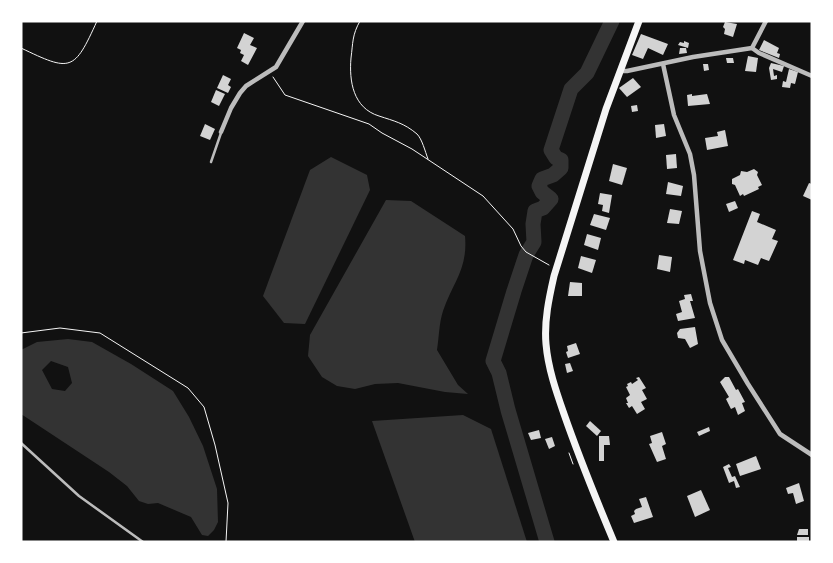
<svg xmlns="http://www.w3.org/2000/svg" width="833" height="563" viewBox="0 0 833 563" font-family="Manrope,sans-serif">
	<rect width="100%" height="100%" fill="#111"/>
	<g fill="#333" fill-rule="evenodd">
		<polygon points="331,157 367,175 370,190 305,324 284,323 263,296 310,170"/>
		<path d="M386,200l25,1 54,35c3,33 -12,46 -22,75 -4,12 -4,27 -6,39l21,35 10,9 -23,-2 -47,-9 -23,1 -20,5 -18,-3 -15,-9 -14,-21 2,-21z"/>
		<path d="M68,339l24,3 39,22 42,27 16,26 14,29 14,43 1,33 -4,8 -6,6 -6,-1 -11,-18 -33,-14 -10,1 -9,-3 -12,-15 -18,-14 -88,-58v-64l16,-8zM51,361l17,6 4,16 -7,8 -13,-2 -10,-19z"/>
		<polygon points="463,415 491,429 527,542 415,542 372,421"/>
	</g>
	<g fill="none" stroke-linecap="round" stroke-linejoin="round">
		<polyline stroke="#333" stroke-width="15" points="547,542 508,410 499,373 493,361 514,291 526,255 534,242 533,224 535,211 543,208 551,199 542,192 539,186 542,179 553,175 561,168 561,160 556,158 551,150 571,89 587,73 612,21"/>
	</g>
	<g fill="#d3d3d3">
		<polygon points="725,22 737,24 733,37 724,34 725,29 723,27"/>
		<polygon points="244,33 254,38 250,45 257,48 248,65 241,61 244,55 240,53 241,50 237,48"/>
		<polygon points="641,34 668,44 663,55 648,48 643,59 632,55"/>
		<polygon points="764,40 779,48 777,53 780,54 779,58 759,50"/>
		<polygon points="684,41 689,43 688,48 678,45 680,42 684,43"/>
		<polygon points="680,48 686,48 687,53 679,54"/>
		<polygon points="748,56 758,58 756,72 745,71"/>
		<polygon points="726,58 733,58 734,63 727,63"/>
		<polygon points="771,63 784,66 782,72 773,69 774,76 777,75 777,79 771,80 769,68"/>
		<polygon points="703,64 708,64 709,70 704,71"/>
		<polygon points="789,69 798,72 795,84 791,83 790,88 782,87 783,81 786,82"/>
		<polygon points="223,75 231,79 228,85 231,87 228,93 217,88"/>
		<polygon points="633,78 641,87 627,97 619,88"/>
		<polygon points="216,90 225,94 219,106 211,102"/>
		<polygon points="692,94 692,96 707,94 710,104 688,106 687,95"/>
		<polygon points="637,105 638,111 632,112 631,106"/>
		<polygon points="205,124 215,129 210,140 200,136"/>
		<polygon points="664,124 666,136 656,138 655,125"/>
		<polygon points="725,130 728,146 707,150 705,138 718,136 717,132"/>
		<polygon points="676,154 677,168 667,169 666,155"/>
		<polygon points="613,164 627,168 622,185 609,181"/>
		<polygon points="754,169 758,172 757,175 762,185 758,187 759,189 744,196 743,194 740,196 735,185 732,184 732,179 740,175 741,171 747,172"/>
		<polygon points="668,182 683,186 681,196 666,194"/>
		<polygon points="809,183 812,184 812,200 803,196"/>
		<polygon points="600,193 612,195 609,213 602,211 603,205 598,204"/>
		<polygon points="735,201 738,208 729,212 726,204"/>
		<polygon points="670,209 682,211 679,224 667,223"/>
		<polygon points="752,211 760,214 757,222 776,230 772,239 778,241 769,261 761,258 758,265 745,260 744,264 733,260"/>
		<polygon points="594,214 610,218 606,230 590,225"/>
		<polygon points="587,234 601,238 598,250 584,245"/>
		<polygon points="659,255 672,257 670,272 657,269"/>
		<polygon points="581,256 596,260 592,273 578,268"/>
		<polygon points="570,282 582,283 582,296 568,296"/>
		<polygon points="691,294 693,301 690,301 695,318 678,321 676,314 682,312 679,301 685,299 684,295"/>
		<polygon points="695,327 698,344 690,348 685,339 678,338 677,333 680,329"/>
		<polygon points="576,343 580,354 568,358 566,352 568,351 567,346"/>
		<polygon points="570,363 573,371 567,373 565,364"/>
		<polygon points="639,377 646,388 642,390 647,399 641,402 645,409 637,414 632,406 629,408 626,403 628,403 626,398 630,395 626,387 628,386 627,384 631,382 632,384 638,380 636,378"/>
		<polygon points="725,377 729,377 736,390 738,389 745,402 742,403 745,411 738,415 735,407 731,409 726,399 729,397 720,382"/>
		<polygon points="590,421 601,431 597,436 586,426"/>
		<polygon points="709,427 710,431 699,436 697,432"/>
		<polygon points="539,430 541,438 531,440 528,433"/>
		<polygon points="662,432 666,444 662,446 666,459 657,462 649,444 652,443 650,436"/>
		<polygon points="599,436 609,436 610,445 604,445 604,461 599,461"/>
		<polygon points="552,437 555,446 549,449 545,439"/>
		<polygon points="756,456 761,469 740,476 736,464"/>
		<polygon points="729,464 731,467 728,468 732,477 735,476 740,487 736,488 734,481 729,483 723,467"/>
		<polygon points="799,483 804,501 796,504 793,493 788,494 786,488"/>
		<polygon points="701,490 710,510 695,517 687,496"/>
		<polygon points="646,497 653,517 634,523 631,516 635,514 634,511 636,509 642,507 639,499"/>
		<polygon points="799,529 808,529 808,535 797,535"/>
		<rect x="797" y="537" width="12" height="5"/>
	</g>
	<g fill="none" stroke-linecap="round" stroke-linejoin="round">
		<g stroke="#f5f5f5" stroke-width="1">
			<path d="M360,21c-8,14 -7,22 -9,37 -2,23 2,50 28,58 15,5 25,7 38,18 5,5 8,17 11,25"/>
			<path d="M21,48c50,24 53,24 76,-27"/>
			<polyline points="273,77 285,95 369,124 382,133 412,149 483,196 513,229 521,246 526,252 549,265"/>
			<polyline points="21,333 60,328 100,333 188,388 204,407 215,445 228,503 226,542"/>
			<polyline points="569,453 573,464"/>
		</g>
		<g stroke="#bcbcbc" stroke-width="2.5">
			<polyline points="211,162 221,133"/>
			<polyline points="21,443 79,496 143,542"/>
		</g>
		<g stroke="#bcbcbc" stroke-width="4.5">
			<polyline points="752,48 759,53 812,76"/>
			<polyline points="663,64 674,115 690,154 694,175 700,251 710,303 722,340 748,384 780,434 812,455"/>
			<polyline points="620,71 627,71 693,57 752,48 766,21"/>
			<polyline points="221,132 231,108 240,93 246,86 276,67 303,21"/>
		</g>
		<path stroke="#f5f5f5" stroke-width="7" d="M614,542c-18,-43 -35,-85 -50,-128 -8,-23 -16,-46 -18,-70 -2,-23 3,-46 8,-68l52,-167 33,-88"/>
	</g>
	<rect width="833" height="563" fill="none" stroke="#ffffff" stroke-width="45"/>
</svg>
